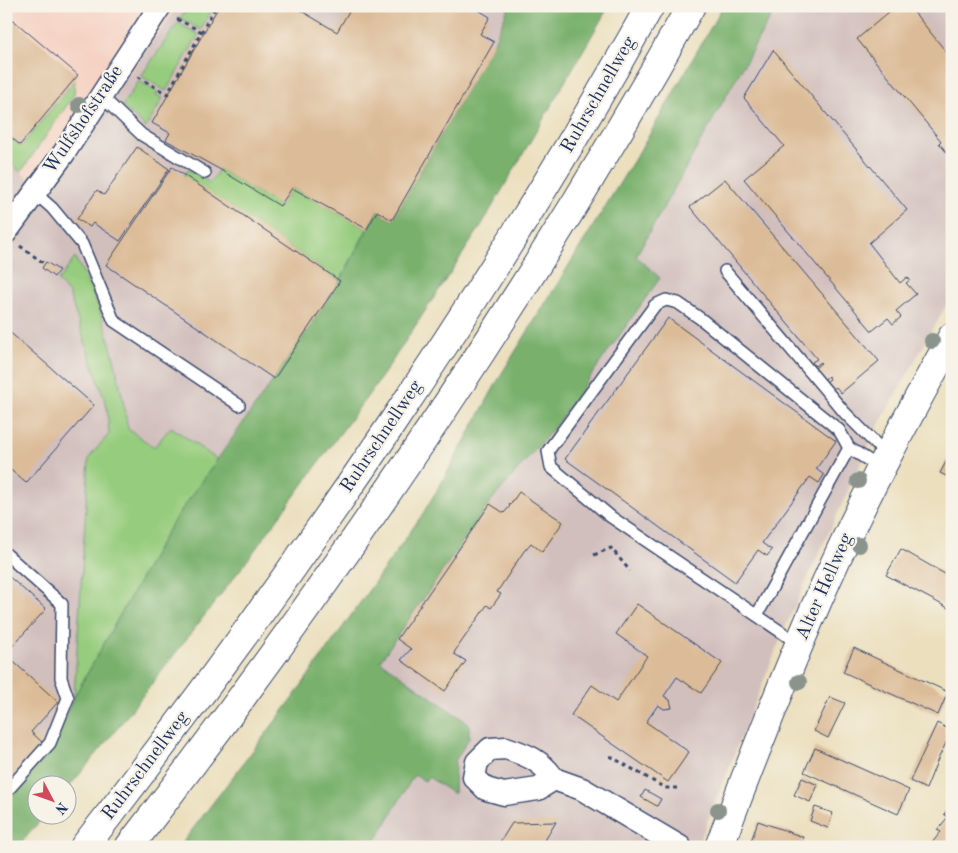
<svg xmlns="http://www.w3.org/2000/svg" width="958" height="853" viewBox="0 0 958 853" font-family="'Old Standard TT',serif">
	<rect width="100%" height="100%" fill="#f7f3e8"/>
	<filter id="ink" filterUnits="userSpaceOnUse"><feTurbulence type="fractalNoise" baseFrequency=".02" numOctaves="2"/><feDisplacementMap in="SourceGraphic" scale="10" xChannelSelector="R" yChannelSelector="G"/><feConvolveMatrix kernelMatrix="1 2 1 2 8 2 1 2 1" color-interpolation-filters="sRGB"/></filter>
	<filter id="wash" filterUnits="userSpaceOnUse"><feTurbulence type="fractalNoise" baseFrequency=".0096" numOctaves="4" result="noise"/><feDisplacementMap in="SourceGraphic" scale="20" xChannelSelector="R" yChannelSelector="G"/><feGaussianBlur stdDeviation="1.12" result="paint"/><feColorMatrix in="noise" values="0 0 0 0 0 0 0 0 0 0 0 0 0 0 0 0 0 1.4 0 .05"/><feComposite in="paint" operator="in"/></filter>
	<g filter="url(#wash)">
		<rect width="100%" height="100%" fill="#ebdfbd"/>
		<polygon fill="#f5d2c3" points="6,6 178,6 43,191 6,160"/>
		<g fill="#d1bfbd">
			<polygon points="178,6 518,6 424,181 53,756 6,810 6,160 44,191"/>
			<polygon points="723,6 952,6 952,295 877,428 786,625 697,847 181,847 287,706 422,515 446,475 502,373 644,144"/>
		</g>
		<g fill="#96cc7d" stroke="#587e6e">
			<polygon points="189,6 214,6 201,30 180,18"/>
			<polygon points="178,23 199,34 166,91 141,76"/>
			<polygon points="75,80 74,95 21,172 6,159 6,134 21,146"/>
			<polygon points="139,81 158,92 156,95 163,98 146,128 122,106"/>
			<polygon points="188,169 210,183 219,169 280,206 292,188 367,229 340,281 184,176"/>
			<path d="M75,258c31,53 43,111 53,171l26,18 17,-20 47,33 -49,68 -95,169 15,-239 20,-24 -2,-27 -38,-113 -11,-13z"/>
		</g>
		<g fill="#78b06c" stroke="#4a7065">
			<polygon points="509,6 609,6 481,226 383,375 246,562 109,739 68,788 68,786 38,786 38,816 44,816 18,847 6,847 6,801 47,755 74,697 169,528 274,379 340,281 377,211 392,220 494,42"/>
			<polygon points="723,6 777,6 636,256 660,278 554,428 491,501 380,661 469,724 469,738 455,761 454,794 428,777 425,781 414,775 372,847 267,847 264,845 262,847 179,847 287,706 422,515 446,475 502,373 644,144"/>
		</g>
		<g id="blocks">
			<g fill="#dcbc98">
				<polygon points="219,6 293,6 337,32 352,6 472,6 490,17 480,34 494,42 392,220 377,211 367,229 292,188 280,206 219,169 166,140 170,133 152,123"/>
				<polygon points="896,6 909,6 952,59 952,159 939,143 941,141 857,39"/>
				<polygon points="6,14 78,75 20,145 6,133"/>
				<polygon points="773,50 907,210 869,243 900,283 907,277 910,280 906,283 916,294 896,311 901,317 893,324 888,318 872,331 744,179 784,146 744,98"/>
				<polygon points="137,147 169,169 120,241 93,223 90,227 77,219 97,190 104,195"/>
				<polygon points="172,167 340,281 274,379 106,265"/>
				<polygon points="725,179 879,361 841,393 836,387 832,390 826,382 830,379 828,376 824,380 814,369 821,363 820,362 815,366 812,362 817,359 690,207"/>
				<polygon points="46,262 59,270 54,277 42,268"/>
				<polygon points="668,318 836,441 816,469 824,475 819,483 810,477 762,543 772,550 767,556 758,550 735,582 565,459"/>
				<polygon points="6,329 94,405 26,483 6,466"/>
				<polygon points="952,451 952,479 940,473"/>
				<polygon points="519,492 563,522 542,552 531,543 524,551 497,592 501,594 491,608 487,605 485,608 455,651 454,654 456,655 466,661 445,691 401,660 411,649 397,639 490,504 504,513 510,506 508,504 510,505"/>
				<polygon points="901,549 952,578 952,610 886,575"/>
				<polygon points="6,574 46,609 6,653"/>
				<polygon points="637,604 722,663 701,693 677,677 664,696 670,700 672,708 664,709 658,705 646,722 689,752 668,782 571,715 592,685 616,702 647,656 616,634"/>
				<polygon points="854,648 948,692 938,715 843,672"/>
				<polygon points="6,655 58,702 31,732 43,743 6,784"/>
				<polygon points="830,697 845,703 828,738 814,731"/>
				<polygon points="937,723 952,731 938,759 926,789 910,781"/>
				<polygon points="815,748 909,790 898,814 804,772"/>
				<polygon points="802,778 818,785 810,802 794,795"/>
				<polygon points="645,790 661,799 657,806 641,797"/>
				<polygon points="952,805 952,847 932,847 930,845 941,832 937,830 948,817 944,814"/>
				<polygon points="815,807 833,813 828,828 810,821"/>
				<polygon points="758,821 803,837 800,847 749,847"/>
				<polygon points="556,822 541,847 497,847 512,823"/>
			</g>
		</g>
	</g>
	<g filter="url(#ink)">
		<use href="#blocks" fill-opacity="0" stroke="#3a496c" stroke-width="1"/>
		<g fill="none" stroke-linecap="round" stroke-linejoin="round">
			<g stroke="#3a496c" stroke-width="14">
				<g id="lane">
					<polyline points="101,96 142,135 205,173"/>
					<polyline points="35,193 52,208 82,244 114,321 239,405"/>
					<polyline points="725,271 845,413 888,456"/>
					<polyline points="6,554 62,604 61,678 68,698 50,743 6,792"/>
					<polyline points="757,615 849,448"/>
					<polyline points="799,644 611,517 551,467 548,451 655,305 666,300 678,303 701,319 839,430 849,448 881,468"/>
				</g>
			</g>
			<g stroke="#3a496c" stroke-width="25">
				<g id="street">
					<polyline points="6,232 64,153 160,6"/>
					<path d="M506,748c21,7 35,12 48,31l-16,10 -34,5 -18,-5 -12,-12 3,-15 13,-13z"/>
					<polyline points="554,779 582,789 680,847"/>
				</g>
			</g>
			<g stroke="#3a496c" stroke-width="30">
				<path id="secondary" d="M719,847c34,-90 69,-180 108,-267 37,-83 81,-164 125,-243"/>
			</g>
			<g stroke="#3a496c" stroke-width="30">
				<g id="highway">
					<path d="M84,847c106,-135 207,-274 303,-416 93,-138 182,-279 263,-425"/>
					<path d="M129,847c206,-267 397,-547 562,-841"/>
				</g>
			</g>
			<g stroke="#3a496c" stroke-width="3" stroke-dasharray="4 4" stroke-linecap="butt">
				<polyline points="7,15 15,6"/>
				<polyline points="177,19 202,32"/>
				<polyline points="138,77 167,94 216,6"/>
				<polyline points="20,246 45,264"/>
				<polyline points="594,555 611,548 630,571"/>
				<polyline points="610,756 665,788 677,788"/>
			</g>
			<use href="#lane" stroke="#fff" stroke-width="11"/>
			<use href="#street" stroke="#fff" stroke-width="22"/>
			<use href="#secondary" stroke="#fff" stroke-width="28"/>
			<use href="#highway" stroke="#fff" stroke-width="28"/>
		</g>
		<g fill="#8a948d">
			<circle cx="79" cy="105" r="8"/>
			<circle cx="932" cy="341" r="8"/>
			<circle cx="858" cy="481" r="8"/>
			<circle cx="859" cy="545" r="8"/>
			<circle cx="799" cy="682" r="8"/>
			<circle cx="718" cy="810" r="8"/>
		</g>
	</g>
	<g text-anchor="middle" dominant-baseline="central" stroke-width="4.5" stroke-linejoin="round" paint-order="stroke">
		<g font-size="19" fill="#1b2f5e" stroke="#f7f3e8">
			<text transform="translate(599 95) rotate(-60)">Ruhrschnellweg</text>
			<text transform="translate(84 120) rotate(-56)">Wulfshofstraße</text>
			<text transform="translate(382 437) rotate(-56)">Ruhrschnellweg</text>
			<text transform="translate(825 587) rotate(-66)">Alter Hellweg</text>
			<text transform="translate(146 766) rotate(-53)">Ruhrschnellweg</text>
		</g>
	</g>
	<rect width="958" height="853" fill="none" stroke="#f7f3e8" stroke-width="25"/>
	<g transform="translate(52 800) rotate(131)"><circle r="24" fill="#f7f3e8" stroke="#9fa5b1"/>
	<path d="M0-4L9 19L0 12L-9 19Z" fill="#d1495b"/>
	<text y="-8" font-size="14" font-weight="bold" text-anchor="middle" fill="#1b2f5e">N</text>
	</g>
</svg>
